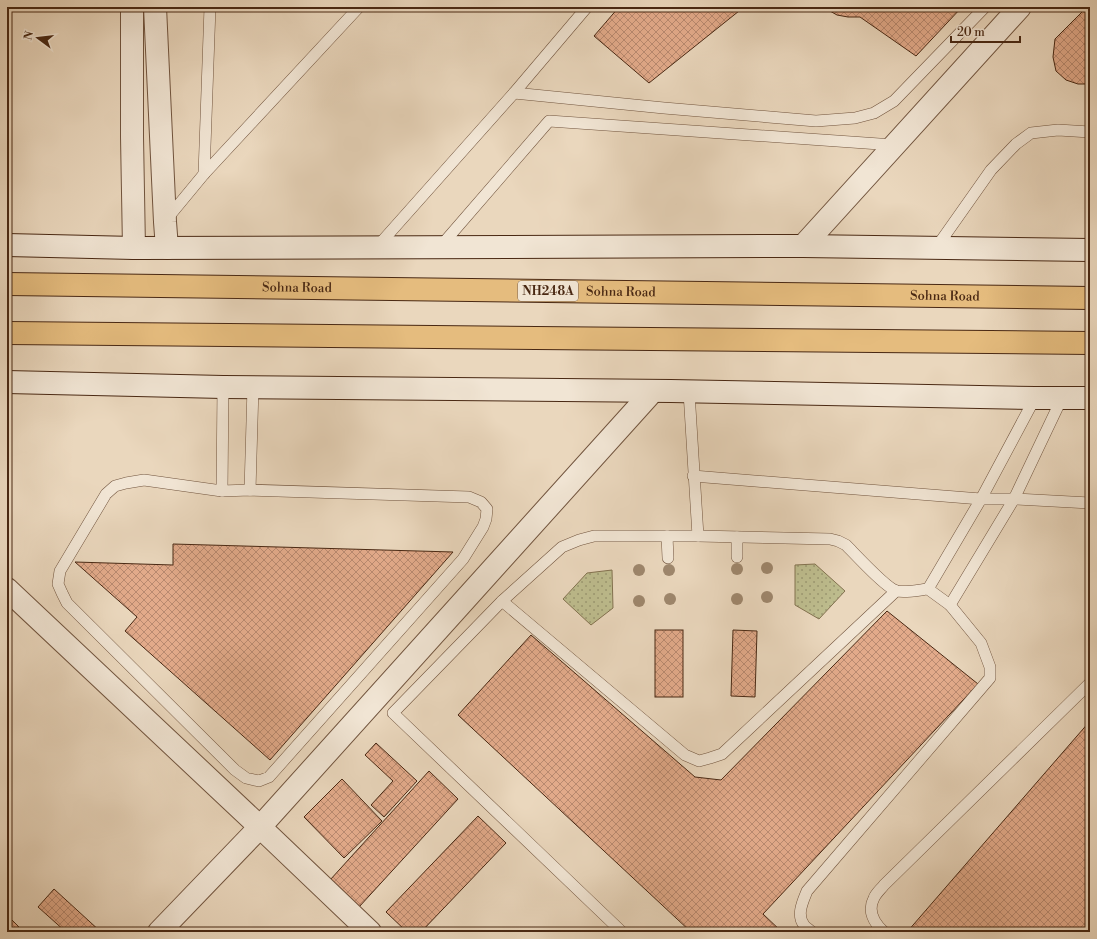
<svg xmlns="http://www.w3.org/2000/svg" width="1097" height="939" viewBox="0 0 1097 939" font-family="'Libre Bodoni',serif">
	<defs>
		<pattern id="grass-dots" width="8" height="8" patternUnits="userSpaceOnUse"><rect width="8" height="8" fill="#bdbc8d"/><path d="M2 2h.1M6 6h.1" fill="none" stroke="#9c9972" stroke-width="1.8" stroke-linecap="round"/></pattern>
		<pattern id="building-cross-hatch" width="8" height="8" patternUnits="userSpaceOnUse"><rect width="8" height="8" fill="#e2aa8a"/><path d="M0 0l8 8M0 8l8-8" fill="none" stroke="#b98a70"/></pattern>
	</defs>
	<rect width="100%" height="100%" fill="#ead7bd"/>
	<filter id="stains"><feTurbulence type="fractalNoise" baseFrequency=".005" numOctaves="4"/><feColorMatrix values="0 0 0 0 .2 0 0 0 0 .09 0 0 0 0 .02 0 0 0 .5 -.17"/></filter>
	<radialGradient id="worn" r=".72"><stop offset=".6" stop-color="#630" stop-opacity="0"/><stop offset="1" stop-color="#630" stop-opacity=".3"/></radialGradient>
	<g fill="url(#grass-dots)" stroke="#837250">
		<polygon points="815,564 845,591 819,619 795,605 795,565"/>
		<polygon points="612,570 613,608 591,625 563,599 587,573"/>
	</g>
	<g fill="url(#building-cross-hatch)" stroke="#492813">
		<polygon points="619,7 744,7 649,83 594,36"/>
		<polygon points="823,7 962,7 916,56 860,17 848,17 837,15"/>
		<polygon points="1087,7 1090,7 1090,84 1078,84 1066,80 1056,71 1053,57 1055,39"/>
		<polygon points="173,544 453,552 270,760 125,631 137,617 75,562 173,565"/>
		<polygon points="887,611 978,684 763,914 782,932 691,932 458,715 531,635 695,777 721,780"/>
		<rect x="655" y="630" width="28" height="67"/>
		<polygon points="733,630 757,631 755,697 731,696"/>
		<polygon points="1090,721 1090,932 907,932"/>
		<polygon points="376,743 417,781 384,817 371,805 393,781 365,755"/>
		<polygon points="429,771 458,799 359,907 330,880"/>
		<polygon points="342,779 382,821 344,858 304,817"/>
		<polygon points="478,816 506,843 421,932 407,932 386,912"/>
		<polygon points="54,889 101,932 66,932 38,907"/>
		<polygon points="7,915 24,932 7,932"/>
	</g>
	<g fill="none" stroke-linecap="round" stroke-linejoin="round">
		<g stroke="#71543e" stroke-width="12">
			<g id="service">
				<polyline points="514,93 664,108 816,121 855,118 874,113 894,101 985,7"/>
				<polyline points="204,174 210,7"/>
				<polyline points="166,220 204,174 359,7"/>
				<polyline points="377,247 514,93 587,7"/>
				<polyline points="440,247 549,121 894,145"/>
				<polyline points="936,248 991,170 1016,144 1031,133 1058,130 1090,132"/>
				<polyline points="689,392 698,536"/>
				<polyline points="693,476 981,499 1014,499 1090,503"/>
				<polygon points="144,480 222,491 250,490 469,497 481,502 487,509 486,519 483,527 463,559 269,777 259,781 246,778 235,770 67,603 62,593 58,584 60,571 106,494 115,486 126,483"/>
				<polyline points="250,490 253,387"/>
				<polyline points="222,491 223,387"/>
				<polyline points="667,536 668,558"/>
				<polyline points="737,557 737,537"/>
				<polyline points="928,589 981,499 1035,398"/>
				<polyline points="502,601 685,755 699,761 710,758 722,754 896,591"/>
				<polyline points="950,605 1014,499 1062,398"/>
				<path d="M622,932l-229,-219 109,-112 60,-54 17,-7 15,-4h104l132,3 8,2 8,4c9,9 41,44 51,46 8,2 22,-1 31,-2l22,16 31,38 9,24v11l-183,213c-4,10 -11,24 -3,34 2,3 6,5 8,7"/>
				<path d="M884,932c-10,-9 -17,-21 -10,-34 2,-5 7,-9 10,-13l206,-202"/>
			</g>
		</g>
		<g stroke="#71543e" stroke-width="24">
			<g id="minor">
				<polyline points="132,7 132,137 134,248"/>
				<polyline points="155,7 165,222 167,248"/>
				<polyline points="803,246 1020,7"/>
				<polyline points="7,589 260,827 370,932"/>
				<polyline points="159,932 260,827 653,391"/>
			</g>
		</g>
		<g stroke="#492813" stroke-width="24">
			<g id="secondary">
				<polyline points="7,245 134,248 803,246 1090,250"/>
				<polyline points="7,382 223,387 671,391 1035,398 1090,398"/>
			</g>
		</g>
		<g stroke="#492813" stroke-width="24">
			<g id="trunk">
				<path id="s1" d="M7,284l1083,14"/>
				<polyline points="7,333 1090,343"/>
			</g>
		</g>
		<use href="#service" stroke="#f1e5d4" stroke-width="11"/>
		<use href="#minor" stroke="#f1e5d4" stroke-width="22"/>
		<use href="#secondary" stroke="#f1e5d4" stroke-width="22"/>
		<use href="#trunk" stroke="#e5bc7e" stroke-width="22"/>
	</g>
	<g fill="#9e876d">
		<circle cx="767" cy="568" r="6"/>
		<circle cx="737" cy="569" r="6"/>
		<circle cx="639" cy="570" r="6"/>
		<circle cx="669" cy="570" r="6"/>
		<circle cx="767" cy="597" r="6"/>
		<circle cx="670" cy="599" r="6"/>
		<circle cx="737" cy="599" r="6"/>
		<circle cx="639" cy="601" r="6"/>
	</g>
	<g text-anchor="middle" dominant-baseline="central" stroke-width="4" stroke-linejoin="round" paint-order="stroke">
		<rect fill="#f1e5d4" stroke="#7b614d" stroke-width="1" x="518" y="281" width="60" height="20" rx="3"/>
		<g font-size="12" font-weight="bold" fill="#492813">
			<text x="548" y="291">NH248A</text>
		</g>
		<g font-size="13" fill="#492813" stroke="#f1e5d4">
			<text stroke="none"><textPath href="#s1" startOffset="290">Sohna Road</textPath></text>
			<text stroke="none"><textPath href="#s1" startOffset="614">Sohna Road</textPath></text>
			<text stroke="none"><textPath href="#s1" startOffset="938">Sohna Road</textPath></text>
		</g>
	</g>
	<rect width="1097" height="939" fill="none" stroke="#ead7bd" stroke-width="24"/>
	<rect x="8" y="8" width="1081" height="923" fill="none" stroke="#492813" stroke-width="2"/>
	<rect x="12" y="12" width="1073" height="915" fill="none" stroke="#492813"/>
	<g transform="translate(38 38) rotate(285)" stroke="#f1e5d4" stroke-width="3" paint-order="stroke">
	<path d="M0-3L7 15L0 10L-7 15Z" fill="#492813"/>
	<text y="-6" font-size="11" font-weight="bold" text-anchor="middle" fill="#492813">N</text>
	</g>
	<path d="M951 36v6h69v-6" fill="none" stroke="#492813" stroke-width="2"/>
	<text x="957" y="36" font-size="12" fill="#492813" stroke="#f1e5d4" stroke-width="3" paint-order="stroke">20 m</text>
	<rect width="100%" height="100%" filter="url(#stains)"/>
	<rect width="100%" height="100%" fill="url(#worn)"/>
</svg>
